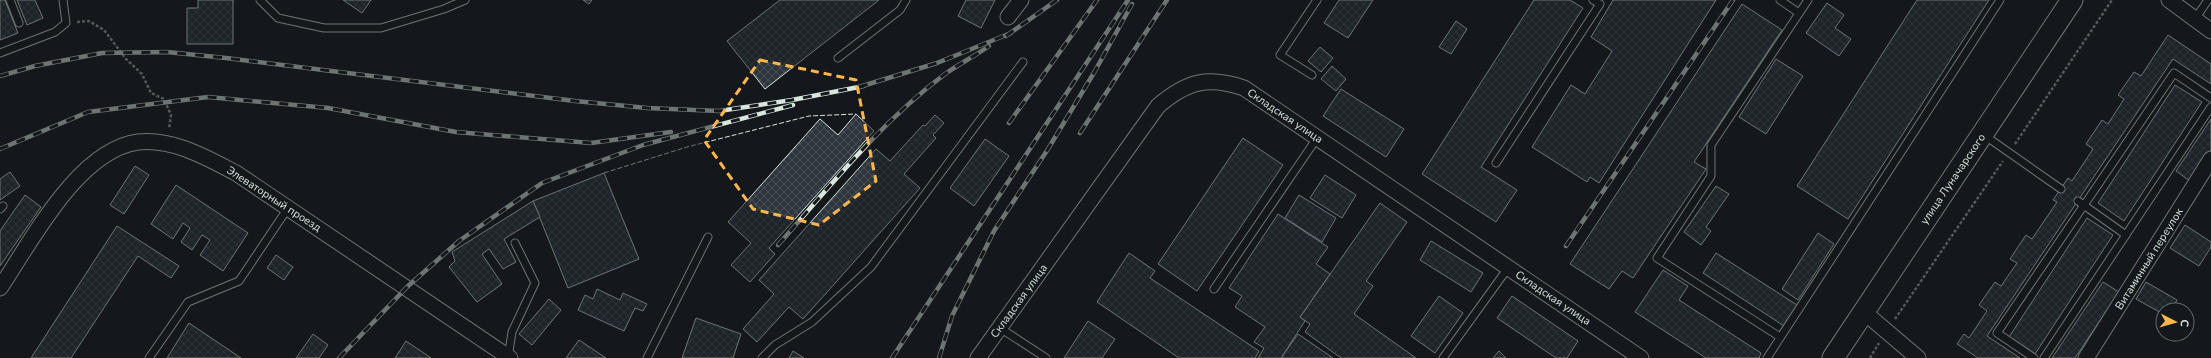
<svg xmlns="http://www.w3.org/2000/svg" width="2211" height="358" viewBox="0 0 2211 358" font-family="'Nunito Sans',sans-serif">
	<defs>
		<pattern id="building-cross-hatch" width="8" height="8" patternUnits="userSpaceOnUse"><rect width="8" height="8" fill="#2c363c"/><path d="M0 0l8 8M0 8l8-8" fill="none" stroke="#4a5358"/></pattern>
	</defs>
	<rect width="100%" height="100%" fill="#14181c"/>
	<g fill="url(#building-cross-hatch)" stroke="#d8e6dc">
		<polygon points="0,0 5,0 18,33 0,40"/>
		<polygon points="17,0 35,0 43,18 27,25"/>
		<polygon points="198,0 233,0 233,44 187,44 187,8 198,8"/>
		<polygon points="343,0 371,0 362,13"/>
		<polygon points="583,0 592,0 589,4"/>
		<polygon points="780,0 879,0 765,89 727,41"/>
		<polygon points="966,0 995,0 981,28 958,16"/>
		<polygon points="1339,0 1373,0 1348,38 1324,23"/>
		<polygon points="1534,0 1570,0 1583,8 1481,167 1517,190 1496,222 1422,174"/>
		<polygon points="1613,0 1716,0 1599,183 1590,177 1587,182 1532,147 1571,85 1585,94 1612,51 1591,37"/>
		<polygon points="1917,0 1989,0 1848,219 1797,186"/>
		<polygon points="1827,3 1844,15 1835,28 1851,39 1839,56 1806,33"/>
		<polygon points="1742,4 1782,30 1694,162 1706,169 1633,278 1622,271 1609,289 1570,264"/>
		<polygon points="1456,21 1467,29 1451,54 1439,47"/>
		<polygon points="2168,35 2211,64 2211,84 2173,59 1987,336 2020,358 1978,358 1957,344 1964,334 1969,338 1987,311 1979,305 1995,282 2001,286 2017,263 2010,259 2026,235 2032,239 2057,202 2053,200 2068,178 2072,181 2093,149 2086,144 2102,120 2108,124 2124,99 2118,95 2134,72 2141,76"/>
		<polygon points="1320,47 1333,58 1321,72 1308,61"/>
		<polygon points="1776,59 1803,76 1766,134 1739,117"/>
		<polygon points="1332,66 1346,79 1336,91 1321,79"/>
		<polygon points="2175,85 2202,102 2124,221 2098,203"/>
		<polygon points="1341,89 1404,129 1386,157 1323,116"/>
		<polygon points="856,114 874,131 769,248 775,254 750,282 731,265 751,243 728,222 820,119 838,135"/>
		<polygon points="935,115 944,123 933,135 936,138 904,174 920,188 803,319 789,307 757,342 743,329 774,294 759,280 876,149 890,161 923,125 925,126"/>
		<polygon points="2211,119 2211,150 2190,181 2176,171"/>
		<polygon points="1243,138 1283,165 1197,291 1158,264"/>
		<polygon points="985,139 1009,156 974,206 950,188"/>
		<polygon points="135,166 149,175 124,214 110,205"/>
		<polygon points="10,172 20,186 0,200 0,179"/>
		<polygon points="604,173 639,259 568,288 533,201"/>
		<polygon points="1325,175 1356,195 1342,218 1310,198"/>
		<polygon points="176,185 248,233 223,271 200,255 210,240 202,235 192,250 181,242 190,228 183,223 173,239 151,224"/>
		<polygon points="1716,186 1729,194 1706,227 1711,231 1701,245 1684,232"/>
		<polygon points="25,195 41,207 0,266 0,231"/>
		<polygon points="1299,195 1336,218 1322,242 1285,218"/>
		<polygon points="533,201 540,217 504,239 516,262 503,269 489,249 482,254 502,284 477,302 449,267 455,261 452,252"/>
		<polygon points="1380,203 1407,222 1366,281 1373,286 1354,314 1416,358 1341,358 1305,332 1310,324 1300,317"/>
		<polygon points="1278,214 1328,247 1316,264 1330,274 1300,317 1305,321 1281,358 1258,358 1264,348 1254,342 1265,327 1235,307 1242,296 1229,288"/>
		<polygon points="2087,218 2113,235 2035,354 2009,337"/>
		<polygon points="2185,225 2211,242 2211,247 2199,266 2170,248"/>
		<polygon points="117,226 179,266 171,278 138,256 71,358 31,358"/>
		<polygon points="1818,233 1834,244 1798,300 1782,289"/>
		<polygon points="1431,241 1483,273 1471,292 1420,260"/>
		<polygon points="1129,253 1155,271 1150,278 1259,351 1255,358 1179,358 1097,302"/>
		<polygon points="1716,253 1797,305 1784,326 1703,273"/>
		<polygon points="276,255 293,267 284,280 267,268"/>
		<polygon points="1663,270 1688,286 1679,300 1761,353 1759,358 1706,358 1635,312"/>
		<polygon points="2103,282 2119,292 2075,358 2052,358"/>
		<polygon points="2146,282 2177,300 2172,310 2163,310 2163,314 2136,299"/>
		<polygon points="597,289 620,300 623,293 647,304 643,311 635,308 624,331 578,310 585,295 593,299"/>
		<polygon points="1439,296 1463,313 1435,353 1411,336"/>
		<polygon points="1512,296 1578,341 1567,358 1556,358 1497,318"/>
		<polygon points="549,299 561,310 532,345 519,334"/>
		<polygon points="696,318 741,334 733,358 682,358"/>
		<polygon points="1088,321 1115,339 1102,358 1064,358"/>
		<polygon points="189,323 241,358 167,358"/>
		<polygon points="313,334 328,345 319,358 296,358"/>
		<polygon points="1298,334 1333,358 1281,358"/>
		<polygon points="579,340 606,358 566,358"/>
		<polygon points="406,341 431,358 395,358"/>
		<polygon points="793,351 804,358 789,358"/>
		<polygon points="1499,351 1506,358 1493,358"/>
	</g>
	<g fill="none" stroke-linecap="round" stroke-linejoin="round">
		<g stroke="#d8e6dc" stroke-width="9">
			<g id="service">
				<polyline points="10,0 19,23"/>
				<polyline points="260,0 278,18 324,28 381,28 444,9 465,0"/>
				<polyline points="1780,0 1799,13"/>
				<polyline points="2195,19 2208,0"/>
				<polyline points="0,53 55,32 66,23 63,0"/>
				<polyline points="838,58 900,10 906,0"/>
				<polyline points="1312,75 1280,55 1317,0"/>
				<polyline points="1984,135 2061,189"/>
				<polyline points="1496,163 1600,4 1593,0"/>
				<polyline points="2078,201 2126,235"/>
				<polyline points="0,209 3,206"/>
				<polyline points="1214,289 1317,138"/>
				<polyline points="1000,328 1046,358"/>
				<polyline points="1780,337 1657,258 1711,176 1711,145 1808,0"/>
				<polyline points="149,358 188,302 239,281 288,208"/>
				<polyline points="508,358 512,332 535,283 515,243"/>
				<polyline points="647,358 708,237"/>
				<polyline points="762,358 775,345 812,322 871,267 1023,62"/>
				<polyline points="1443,358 1508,268"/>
				<polyline points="1767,358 2000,0"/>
				<polyline points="2034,358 1997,333 2174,73 2211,98"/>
				<polyline points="2044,358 2211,107"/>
			</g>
		</g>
		<g stroke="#d8e6dc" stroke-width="17">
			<g id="minor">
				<polyline points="2169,0 2211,31"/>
				<polyline points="1008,17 1021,0"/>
				<path d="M0,288c31,-46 78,-138 138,-146 35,-4 69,16 98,31l274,185"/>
				<polyline points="1864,312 1918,358"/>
				<path d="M978,358l180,-252c29,-25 50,-30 86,-18l397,270"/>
				<polyline points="2086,358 2211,159"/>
			</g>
		</g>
		<g stroke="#d8e6dc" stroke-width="23">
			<polyline id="secondary" points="1833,358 2072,0"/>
		</g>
		<g stroke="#9da8a2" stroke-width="2.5" stroke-dasharray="3 2" stroke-linecap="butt">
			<polyline points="77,22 89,21 104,30 126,59 142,74 151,93 164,99 171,115 169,129"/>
			<polyline points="2015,144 2112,0"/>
			<polyline points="1895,319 2003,161"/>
			<polyline points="1870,358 1879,343"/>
		</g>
		<use href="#service" stroke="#14181c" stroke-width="7"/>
		<use href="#minor" stroke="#14181c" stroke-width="15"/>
		<use href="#secondary" stroke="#14181c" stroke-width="21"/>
		<g stroke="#d8e6dc" stroke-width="4.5">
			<g id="rail">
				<polyline points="1006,36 1057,0"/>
				<polyline points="0,76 35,66 102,53 167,52 226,58 575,101 647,108 719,111 792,100 864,86"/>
				<polyline points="859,87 937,63 1011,33"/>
				<polyline points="1009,123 1097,0"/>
				<polyline points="1080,133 1167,0"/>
				<polyline points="0,149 88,112 208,97 328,108 456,132 591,143 671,132"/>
				<path d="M778,245c53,-60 103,-123 167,-171 14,-10 30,-18 44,-28"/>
				<polyline points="1566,246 1733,0"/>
				<polyline points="339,358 407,287 459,241 542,183 643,145 793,105"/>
				<polyline points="892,358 1128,0"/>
				<polyline points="939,358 952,316 994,231 1048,149 1095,71 1132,4"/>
			</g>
		</g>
		<use href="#rail" stroke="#14181c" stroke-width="3" stroke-dasharray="9" stroke-linecap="butt"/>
		<polyline stroke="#d8e6dc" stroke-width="1" stroke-dasharray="5 2" stroke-linecap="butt" points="604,173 687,147 809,116 856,114"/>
	</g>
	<path d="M0 0H2211V358H0ZM760,60l96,20 20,101 -57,44 -66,-16 -49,-69z" fill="#14181c" fill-opacity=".55" fill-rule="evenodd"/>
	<path fill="none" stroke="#ffb74d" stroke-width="3" stroke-dasharray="8 5" stroke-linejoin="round" d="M760,60l96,20 20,101 -57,44 -66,-16 -49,-69z"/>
	<g text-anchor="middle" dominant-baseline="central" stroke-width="3" stroke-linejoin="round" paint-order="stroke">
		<g font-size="11" fill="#d8e6dc" stroke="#14181c">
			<text transform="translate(1285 116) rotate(34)">Складская улица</text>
			<text transform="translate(1953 179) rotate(-56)">улица Луначарского</text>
			<text transform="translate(274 199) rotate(33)">Элеваторный проезд</text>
			<text transform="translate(2149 259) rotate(-58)">Витаминный переулок</text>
			<text transform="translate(1553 298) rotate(34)">Складская улица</text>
			<text transform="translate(1019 301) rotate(-54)">Складская улица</text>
		</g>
	</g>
	<g transform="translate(2175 322) rotate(96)"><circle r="19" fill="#14181c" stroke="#626a69"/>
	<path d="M0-3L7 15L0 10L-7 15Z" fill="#ffb74d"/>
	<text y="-6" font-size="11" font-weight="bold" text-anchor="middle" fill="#d8e6dc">С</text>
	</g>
</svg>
